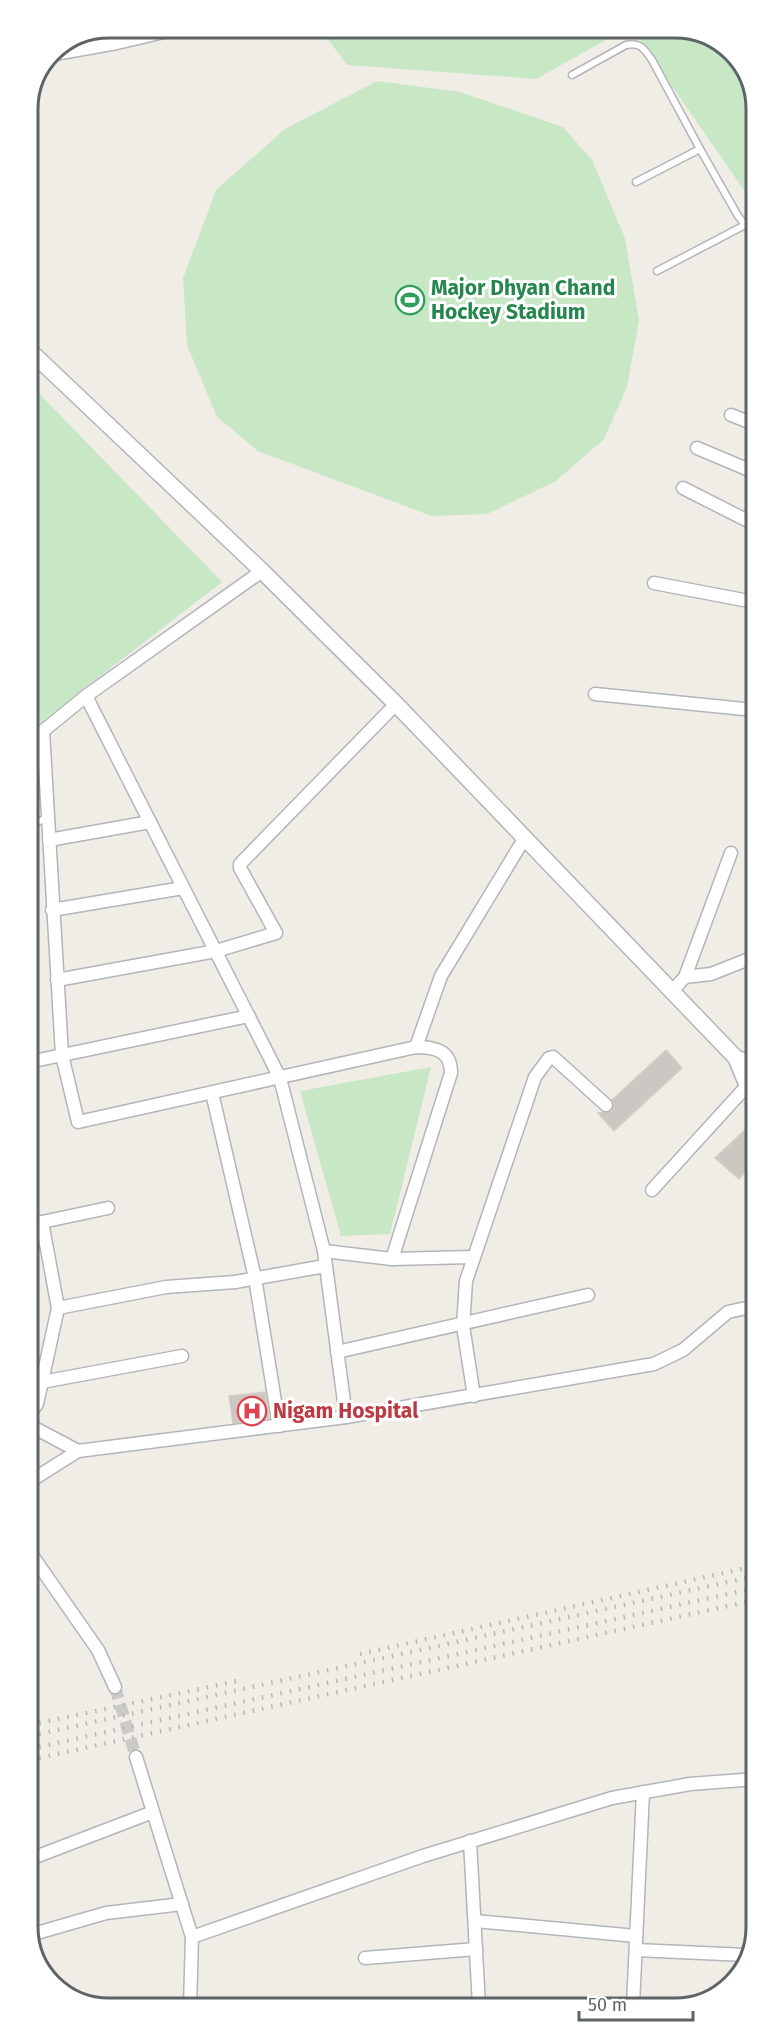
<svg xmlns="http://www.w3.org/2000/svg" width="783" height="2035" viewBox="0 0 783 2035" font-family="'Fira Sans',sans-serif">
	<rect width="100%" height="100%" fill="#f0ede7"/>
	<g fill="#c8e7c4">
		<polygon points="319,27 629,27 536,79 347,65"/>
		<polygon points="631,27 680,27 724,44 753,87 753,203"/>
		<polygon points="377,81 460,92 563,127 592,160 625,238 639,321 627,387 604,439 556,481 487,514 432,516 258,451 217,417 187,345 183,278 216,190 285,129"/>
		<polygon points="28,382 222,582 28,732"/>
		<polygon points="431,1067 390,1234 341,1236 300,1091"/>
	</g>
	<g fill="#cbc8c3" stroke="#d5cec5" stroke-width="1.5">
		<polygon points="666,1050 682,1068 614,1131 598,1113 612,1111 614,1106 612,1100"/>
		<polygon points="746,1129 755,1138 755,1161 739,1179 715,1158"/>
		<polygon points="265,1392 269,1418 233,1423 229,1396"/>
	</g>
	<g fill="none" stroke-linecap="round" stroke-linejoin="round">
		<polyline stroke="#cccac7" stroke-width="12" stroke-dasharray="12 6" stroke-linecap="butt" points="115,1687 136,1757"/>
		<g stroke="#b2b5b9" stroke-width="9">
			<g id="service">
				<path d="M572,75l54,-30c15,-3 18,4 26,15l48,89"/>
				<polyline points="636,182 700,149 738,216 745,225 753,221"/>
				<polyline points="657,271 745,225"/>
				<polyline points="28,825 48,818"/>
			</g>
		</g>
		<g stroke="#b2b5b9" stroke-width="15">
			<g id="minor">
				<polyline points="49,55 117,43 185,27"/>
				<polyline points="731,415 754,424"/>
				<polyline points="697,448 754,472"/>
				<polyline points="683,488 754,524"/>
				<polyline points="654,583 754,602"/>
				<polyline points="595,694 754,710"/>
				<path d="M86,696l-43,35 19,324 16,67 338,-75c20,0 35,4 35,26l-59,186 -68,-8"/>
				<polyline points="49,840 150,822"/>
				<polyline points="52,910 183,888"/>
				<polyline points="685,977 711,974 754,957"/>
				<polyline points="57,980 216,951 276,933 240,868 240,864 396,704"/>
				<polyline points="671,992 685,977 731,853"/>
				<polyline points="416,1047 441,976 524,839"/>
				<polyline points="29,1062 249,1016"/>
				<polyline points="212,1093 255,1278 279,1426"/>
				<polyline points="652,1190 755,1077"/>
				<polyline points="42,1222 108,1208"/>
				<polyline points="29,1225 42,1222 58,1308 37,1404 29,1414"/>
				<polyline points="392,1259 472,1257"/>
				<polyline points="58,1308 166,1287 235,1282 325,1266"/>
				<polyline points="337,1352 588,1295"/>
				<polyline points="42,1382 182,1356"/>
				<polyline points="474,1396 463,1326 466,1281 535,1077 549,1058 553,1057 606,1105"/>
				<polyline points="346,1417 654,1364 683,1350 728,1312 755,1306"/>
				<polyline points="29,1425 78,1451 346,1417 324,1251 280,1078 86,696 262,571"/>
				<polyline points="29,1482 78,1451"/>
				<polyline points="29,1551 98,1650 115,1687"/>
				<polyline points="754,1689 756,1750"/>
				<polyline points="136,1757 192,1937 190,2007"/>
				<polyline points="470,1841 479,2006"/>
				<polyline points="30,1859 153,1812"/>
				<polyline points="475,1921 636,1936"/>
				<polyline points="30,1935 106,1913 182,1904"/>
				<polyline points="192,1937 423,1856 612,1798 690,1784 756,1779"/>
				<polyline points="636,1950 746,1955"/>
				<polyline points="365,1958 476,1949"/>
				<polyline points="633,2005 643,1792"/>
			</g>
		</g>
		<g stroke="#b2b5b9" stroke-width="18">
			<g id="tertiary">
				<polyline points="28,349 262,571 396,704 736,1058 755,1065"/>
				<polyline points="736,1058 747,1085 755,1093"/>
			</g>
		</g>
		<use href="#service" stroke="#fff" stroke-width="6"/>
		<use href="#minor" stroke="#fff" stroke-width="12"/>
		<use href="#tertiary" stroke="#fff" stroke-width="15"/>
		<g stroke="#b5b6b7" stroke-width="4.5" stroke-dasharray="1.5 8" stroke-linecap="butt">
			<polyline points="360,1654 755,1566"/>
			<polyline points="30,1725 237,1681"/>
			<polyline points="30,1736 755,1576"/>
			<polyline points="30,1749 755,1588"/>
			<polyline points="30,1760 755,1600"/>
		</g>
	</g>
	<defs>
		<g id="stadium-ring" transform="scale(1.5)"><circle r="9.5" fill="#fff" stroke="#2e9e5b" stroke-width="1.5"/><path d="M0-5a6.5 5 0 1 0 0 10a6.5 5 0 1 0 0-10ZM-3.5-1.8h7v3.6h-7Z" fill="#2e9e5b"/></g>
		<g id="hospital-ring" transform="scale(1.5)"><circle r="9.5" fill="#fff" stroke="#e0444e" stroke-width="1.5"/><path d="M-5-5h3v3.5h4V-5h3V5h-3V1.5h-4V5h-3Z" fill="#e0444e"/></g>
	</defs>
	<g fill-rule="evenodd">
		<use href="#stadium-ring" x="410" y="300"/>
		<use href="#hospital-ring" x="252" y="1411"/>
	</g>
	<g text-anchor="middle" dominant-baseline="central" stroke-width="6" stroke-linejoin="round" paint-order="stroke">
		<g font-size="21" font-weight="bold" fill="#27864d" stroke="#fff" text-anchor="start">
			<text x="431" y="288">Major Dhyan Chand<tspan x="431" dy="24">Hockey Stadium</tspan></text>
		</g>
		<g font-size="21" font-weight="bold" fill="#be3a42" stroke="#fff" text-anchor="start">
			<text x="273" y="1411">Nigam Hospital</text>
		</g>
	</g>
	<path d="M0 0H783V2035H0ZM109 38H675A71 71 0 0 1 746 109V1927A71 71 0 0 1 675 1998H109A71 71 0 0 1 38 1927V109A71 71 0 0 1 109 38Z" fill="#fff" fill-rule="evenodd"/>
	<path fill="none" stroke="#5e6367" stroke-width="3" d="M109 38H675A71 71 0 0 1 746 109V1927A71 71 0 0 1 675 1998H109A71 71 0 0 1 38 1927V109A71 71 0 0 1 109 38Z"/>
	<path d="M579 2011v9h114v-9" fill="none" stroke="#5e6367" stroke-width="3"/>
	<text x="588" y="2011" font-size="18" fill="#5e6367" stroke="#ffffff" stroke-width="4.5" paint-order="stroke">50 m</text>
</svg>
